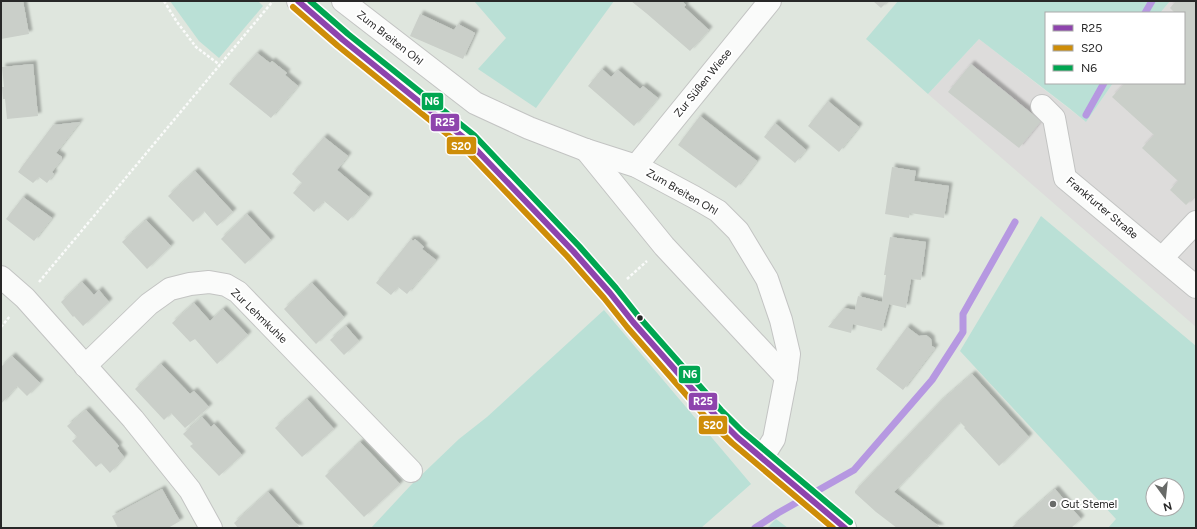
<svg xmlns="http://www.w3.org/2000/svg" width="1197" height="529" viewBox="0 0 1197 529" font-family="Figtree,sans-serif">
	<defs>
		<filter id="shadow"><feDropShadow dx="3.5" dy="-3.5" stdDeviation="1" flood-color="#0004"/></filter>
	</defs>
	<rect width="100%" height="100%" fill="#dfe6de"/>
	<polygon fill="#dddcdb" points="1170,1 1196,1 1196,327 928,94 979,39 1086,122 1113,83 1184,83 1184,13 1160,13"/>
	<g fill="#bae0d6" fill-rule="evenodd">
		<polygon points="170,1 258,1 263,6 219,58 199,41"/>
		<polygon points="474,1 614,1 536,108 478,69 506,38"/>
		<polygon points="898,1 1170,1 1160,13 1046,13 1046,83 1113,83 1086,122 1069,108 979,39 928,94 866,39"/>
		<path d="M1041,216l155,130v182h-88l8,-9 -156,-168zM1153,485h24v24h-24z"/>
		<polygon points="604,310 751,484 701,528 371,528 411,485 459,439 487,417"/>
		<polygon points="776,519 788,528 767,528"/>
	</g>
	<g fill="none" stroke-linecap="round" stroke-linejoin="round">
		<g stroke="#b698e1" stroke-width="7">
			<polyline points="1145,13 1152,1"/>
			<polyline points="1086,115 1104,83"/>
			<polyline points="755,528 778,513 854,470 932,380 963,332 963,314 1015,222"/>
		</g>
	</g>
	<g fill="#cacfc9" filter="url(#shadow)">
		<polygon points="1,1 23,1 29,34 1,39"/>
		<polygon points="631,1 682,1 686,5 684,7 709,30 690,51 646,13"/>
		<polygon points="873,1 888,1 881,8"/>
		<polygon points="1176,1 1196,1 1196,197 1195,196 1186,205 1170,190 1178,181 1142,148 1154,135 1112,97 1125,83 1184,83 1184,13 1175,13 1170,8"/>
		<polygon points="420,14 454,30 458,24 475,33 463,59 410,36"/>
		<polygon points="257,53 270,63 272,61 287,73 285,75 298,86 271,118 229,84"/>
		<polygon points="33,64 38,116 7,119 5,99 3,99 2,87 4,87 2,67"/>
		<polygon points="971,64 1041,121 1019,148 948,92"/>
		<polygon points="602,69 611,77 618,70 640,89 643,86 658,98 634,126 588,86"/>
		<polygon points="828,101 859,127 839,152 808,126"/>
		<polygon points="700,116 757,161 736,188 678,145"/>
		<polygon points="80,122 56,153 62,157 62,159 52,172 54,174 47,183 39,177 33,183 18,172 53,125"/>
		<polygon points="775,123 806,150 795,163 764,137"/>
		<polygon points="324,137 348,156 337,170 369,197 348,221 324,201 314,212 293,193 302,183 292,174"/>
		<polygon points="892,167 916,171 914,181 949,186 944,218 910,213 909,218 885,214"/>
		<polygon points="195,171 233,212 217,226 204,211 193,222 168,196"/>
		<polygon points="23,197 52,218 34,241 6,219"/>
		<polygon points="247,214 271,240 245,264 221,239"/>
		<polygon points="146,220 171,246 147,269 122,242"/>
		<polygon points="890,237 926,242 921,280 911,279 906,308 889,304 882,331 853,324 851,333 828,327 844,308 855,310 858,296 882,302 886,275 884,275"/>
		<polygon points="411,239 413,241 415,239 424,247 422,249 436,260 407,294 398,287 391,295 376,283"/>
		<polygon points="82,282 94,295 99,290 109,302 83,326 74,316 73,317 61,302"/>
		<polygon points="312,283 344,317 316,344 284,309"/>
		<polygon points="194,303 210,321 223,309 248,335 217,364 195,339 190,342 172,323"/>
		<polygon points="346,326 359,341 344,355 330,340"/>
		<polygon points="907,327 919,336 926,335 931,339 932,346 935,348 903,390 876,369"/>
		<polygon points="12,356 40,383 27,396 17,386 1,404 1,367"/>
		<polygon points="161,364 190,394 194,391 209,407 185,428 171,413 164,420 135,389"/>
		<polygon points="972,374 1029,437 999,466 965,429 964,428 965,427 960,422 894,492 941,528 897,528 876,512 855,493 855,491 940,402"/>
		<polygon points="307,399 334,429 302,457 275,428"/>
		<polygon points="86,410 119,446 117,448 124,457 110,473 101,463 96,467 72,441 77,437 67,426"/>
		<polygon points="202,417 211,427 214,424 242,455 219,476 190,446 193,444 183,434"/>
		<polygon points="360,442 400,484 364,517 325,476"/>
		<polygon points="162,489 180,521 168,528 118,528 112,516"/>
		<polygon points="1055,489 1081,519 1071,528 1011,528"/>
		<polygon points="268,492 285,511 300,528 238,528 234,523"/>
	</g>
	<g fill="none" stroke-linecap="round" stroke-linejoin="round">
		<g stroke="#c3c4c3" stroke-width="24">
			<g id="street">
				<polyline points="343,1 475,103 529,128 586,150 636,166 694,197 718,211 738,231 767,279 781,320 789,354 786,377 774,439 762,458"/>
				<polyline points="1042,106 1054,118 1065,178 1196,287"/>
				<polyline points="586,150 664,246 786,377"/>
				<polyline points="636,166 770,1"/>
				<polyline points="1162,258 1196,222"/>
				<polyline points="1,277 25,298 133,419 190,490 211,528"/>
				<polyline points="85,366 149,304 170,289 190,284 209,282 226,285 238,292 411,471"/>
			</g>
		</g>
		<g stroke="#c3c4c3" stroke-width="24">
			<polyline id="secondary" points="298,1 343,40 468,141 573,251 610,293 633,322 715,415 737,437 845,528"/>
		</g>
		<g stroke="#fafbfa" stroke-width="2.5" stroke-dasharray="3 2" stroke-linecap="butt">
			<polyline points="164,1 177,22 196,47 220,65"/>
			<polyline points="627,279 647,261"/>
			<polyline points="39,282 273,1"/>
			<polyline points="1,327 10,316"/>
		</g>
		<use href="#street" stroke="#fafbfa" stroke-width="22"/>
		<use href="#secondary" stroke="#fafbfa" stroke-width="22"/>
		<g stroke="#fff" stroke-width="9">
			<polyline id="bus-1" points="298,1 343,40 468,141 573,251 610,293 633,322 715,415 737,437 845,528"/>
		</g>
		<g stroke="#fff" stroke-width="9">
			<polyline id="bus-2" points="293,7 338,46 463,147 567,256 604,298 627,327 709,421 732,443 833,528"/>
		</g>
		<g stroke="#fff" stroke-width="9">
			<polyline id="bus-3" points="310,1 348,34 474,135 579,246 616,288 639,317 721,410 742,431 850,522"/>
		</g>
		<use href="#bus-1" stroke="#8e44ad" stroke-width="6"/>
		<use href="#bus-2" stroke="#ce8d08" stroke-width="6"/>
		<use href="#bus-3" stroke="#00a651" stroke-width="6"/>
	</g>
	<circle fill="#282828" stroke="#fff" stroke-width="1.5" cx="640" cy="318" r="3.5"/>
	<circle fill="#686a68" stroke="#fff" stroke-width="1.5" cx="1053" cy="504" r="4"/>
	<g text-anchor="middle" dominant-baseline="central" stroke-width="4" stroke-linejoin="round" paint-order="stroke">
		<g font-size="11" fill="#282828" stroke="#fff">
			<text transform="translate(390 38) rotate(38)">Zum Breiten Ohl</text>
			<text transform="translate(703 83) rotate(-51)">Zur Süßen Wiese</text>
			<text transform="translate(682 192) rotate(30)">Zum Breiten Ohl</text>
			<text transform="translate(1102 208) rotate(40)">Frankfurter Straße</text>
			<text transform="translate(259 316) rotate(44)">Zur Lehmkuhle</text>
		</g>
		<g font-size="11" fill="#282828" stroke="#fff" text-anchor="start">
			<text x="1061" y="504">Gut Stemel</text>
		</g>
	</g>
	<g stroke="#fff" stroke-width="1.5">
		<rect x="421" y="92" width="23" height="19" rx="4" fill="#00a651"/>
		<rect x="430" y="113" width="30" height="19" rx="4" fill="#8e44ad"/>
		<rect x="446" y="136" width="31" height="19" rx="4" fill="#ce8d08"/>
		<rect x="678" y="365" width="23" height="19" rx="4" fill="#00a651"/>
		<rect x="688" y="392" width="30" height="19" rx="4" fill="#8e44ad"/>
		<rect x="698" y="415" width="30" height="20" rx="4" fill="#ce8d08"/>
	</g>
	<g font-size="11" text-anchor="middle" font-weight="bold" fill="#fff">
		<text x="432" y="105">N6</text>
		<text x="445" y="126">R25</text>
		<text x="461" y="150">S20</text>
		<text x="690" y="378">N6</text>
		<text x="703" y="405">R25</text>
		<text x="713" y="429">S20</text>
	</g>
	<rect width="1197" height="529" fill="none" stroke="#282828" stroke-width="4"/>
	<rect x="1045" y="12" width="140" height="72" fill="#ffffff" stroke="#a9a9a9"/>
	<rect x="1053" y="25" width="20" height="6" fill="#8e44ad" stroke="#a9a9a9"/>
	<text x="1081" y="32" font-size="12" fill="#282828">R25</text>
	<rect x="1053" y="45" width="20" height="6" fill="#ce8d08" stroke="#a9a9a9"/>
	<text x="1081" y="52" font-size="12" fill="#282828">S20</text>
	<rect x="1053" y="65" width="20" height="6" fill="#00a651" stroke="#a9a9a9"/>
	<text x="1081" y="72" font-size="12" fill="#282828">N6</text>
	<g transform="translate(1165 497) rotate(165)"><circle r="19" fill="#ffffff" stroke="#a9a9a9"/>
	<path d="M0-3L7 15L0 10L-7 15Z" fill="#686a68"/>
	<text y="-6" font-size="11" font-weight="bold" text-anchor="middle" fill="#282828">N</text>
	</g>
</svg>
